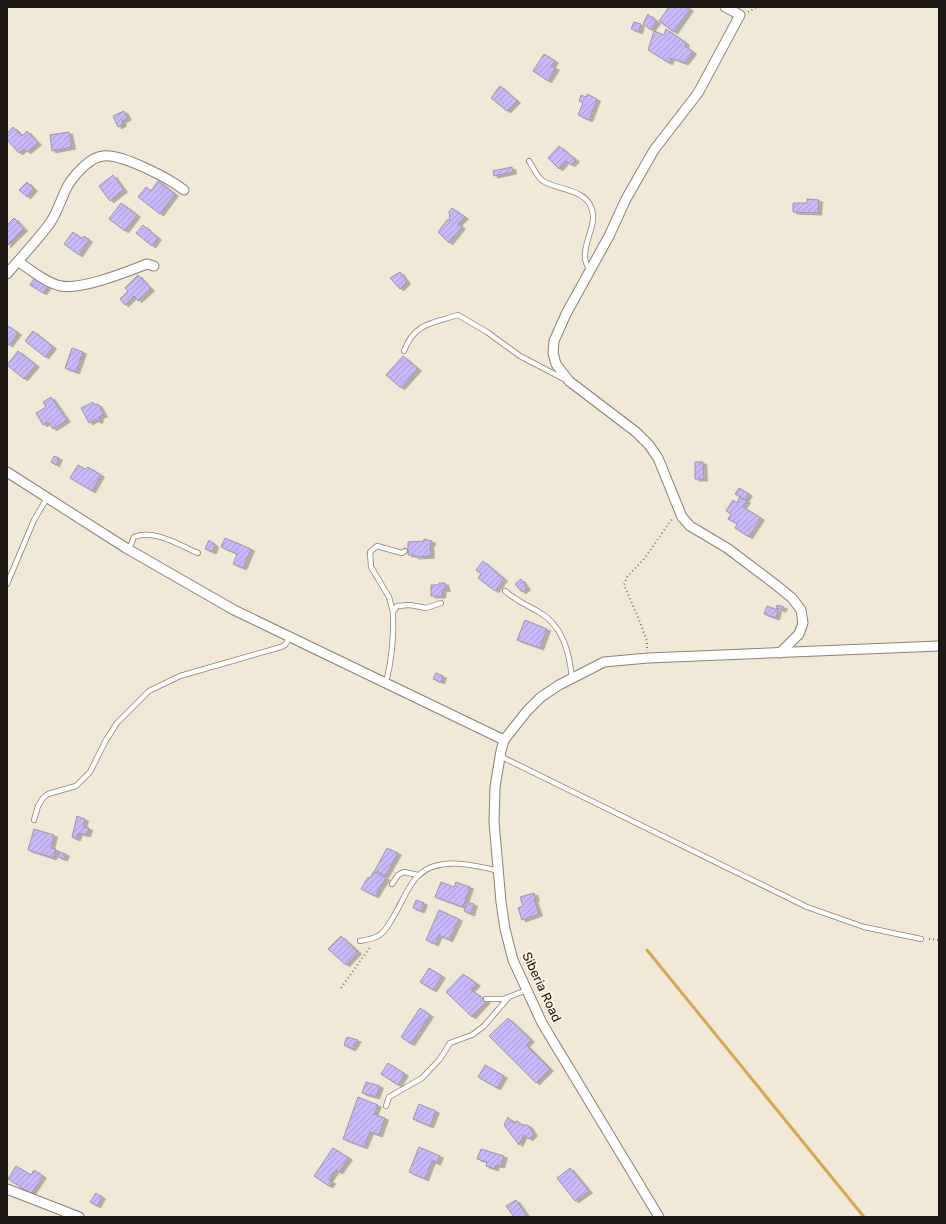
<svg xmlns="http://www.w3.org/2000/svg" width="946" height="1224" viewBox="0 0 946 1224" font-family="Rubik,sans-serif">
	<defs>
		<pattern id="building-hatch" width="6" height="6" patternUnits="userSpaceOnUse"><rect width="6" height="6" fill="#c9b8f9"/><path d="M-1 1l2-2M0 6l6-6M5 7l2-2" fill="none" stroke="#ac9dd4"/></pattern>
		<filter id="shadow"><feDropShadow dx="3.5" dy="2" stdDeviation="0" flood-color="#0004"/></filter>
	</defs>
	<rect width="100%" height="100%" fill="#f2e8d8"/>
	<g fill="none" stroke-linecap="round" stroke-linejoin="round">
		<polyline stroke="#d4a754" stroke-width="3" points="647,950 864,1217"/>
	</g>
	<g fill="url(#building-hatch)" stroke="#9a97a7" filter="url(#shadow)">
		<polygon points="669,7 687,7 690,9 674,32 659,21"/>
		<polygon points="648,14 657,22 651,30 643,24"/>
		<polygon points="634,22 641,24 639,32 631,29"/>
		<polygon points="666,29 686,43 685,46 693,52 685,63 671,58 669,63 648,50 654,31 664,35"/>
		<polygon points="544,54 555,61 551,66 556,68 548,81 533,71"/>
		<polygon points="500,86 517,101 507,111 491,98"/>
		<polygon points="587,94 597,99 589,120 578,115 583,103 579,101 581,95 586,97"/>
		<polygon points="124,111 128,118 122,121 123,124 118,127 113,116"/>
		<polygon points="13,127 22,136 27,131 38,143 27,152 24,149 19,153 7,140 7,133"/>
		<polygon points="69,132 72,147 52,151 50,135"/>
		<polygon points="559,146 576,160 571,165 566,161 559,169 548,158"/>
		<polygon points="512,167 513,172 494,176 493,171"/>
		<polygon points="113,175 124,190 110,201 99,186"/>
		<polygon points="158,181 175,194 160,214 138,197 146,187 151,191"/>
		<polygon points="27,182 34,189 27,197 19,190"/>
		<polygon points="807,199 819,200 818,213 793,212 793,203 807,203"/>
		<polygon points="121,203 137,215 125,231 109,219"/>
		<polygon points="452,208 465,217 458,224 462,227 449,243 438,232 447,220 450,220 449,212"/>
		<polygon points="14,218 24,229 7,246 7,225"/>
		<polygon points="143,225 158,238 152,246 136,233"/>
		<polygon points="73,232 82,239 84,236 89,240 79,255 64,244"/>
		<polygon points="400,272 407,282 400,289 390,278"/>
		<polygon points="138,275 151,289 138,301 134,296 125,305 120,299 128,291 125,288"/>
		<polygon points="35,277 48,286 43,293 30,285"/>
		<polygon points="7,325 18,333 9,345 7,344"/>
		<polygon points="33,331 53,347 45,357 25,341"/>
		<polygon points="72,348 83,352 76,372 65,368"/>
		<polygon points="18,351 36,365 24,379 7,365"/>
		<polygon points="403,356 418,369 401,388 386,375"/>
		<polygon points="51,397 67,420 53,429 48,422 43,425 36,413 46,407 43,402"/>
		<polygon points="93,402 95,405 98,404 104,415 99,417 100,420 98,422 96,419 89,423 81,408"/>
		<polygon points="54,456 59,458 56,465 51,462"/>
		<polygon points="695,462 703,462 704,479 695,479"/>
		<polygon points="78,465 85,469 88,467 101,475 92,491 70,478"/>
		<polygon points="739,488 749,494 745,500 735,494"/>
		<polygon points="740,497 747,501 743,507 761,518 749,537 735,528 737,524 728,519 731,514 726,511 733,500 737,503"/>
		<polygon points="225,538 251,549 243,568 233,564 237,554 221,547"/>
		<polygon points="424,539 432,541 432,544 430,544 431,556 415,557 415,555 408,555 408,542 424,541"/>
		<polygon points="209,540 215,545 213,552 205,549"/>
		<polygon points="483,561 504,579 495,591 478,578 481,574 476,570"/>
		<polygon points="521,579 527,588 522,592 515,584"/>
		<polygon points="439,583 445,583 447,590 443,589 442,596 431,596 431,585 438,585"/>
		<polygon points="777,605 784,607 782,610 776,608"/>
		<polygon points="767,606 778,610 776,618 764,614"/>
		<polygon points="525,620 547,629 540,648 517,640"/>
		<polygon points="436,673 443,676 441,682 433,679"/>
		<polygon points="77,816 85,819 83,827 89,828 87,835 79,833 77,839 72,837"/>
		<polygon points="34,829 54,835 51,848 56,849 53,858 28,850"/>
		<polygon points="387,848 398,853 385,876 375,870"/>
		<polygon points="59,852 66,854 64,859 58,857"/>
		<polygon points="374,871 386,878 375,896 361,889 368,877 370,878"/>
		<polygon points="441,882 454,887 456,882 470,887 463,907 435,897"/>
		<polygon points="534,893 536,899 534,899 539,914 522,920 518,908 523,906 520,897"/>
		<polygon points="416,900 424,903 421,911 413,908"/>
		<polygon points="467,902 474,904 471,914 464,911"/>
		<polygon points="439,910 459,919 449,940 439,935 435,944 426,940"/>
		<polygon points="341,936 358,952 346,965 328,949"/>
		<polygon points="429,968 442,976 433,990 420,982"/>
		<polygon points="463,974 477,984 471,990 487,1001 472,1017 446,992"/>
		<polygon points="420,1008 430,1015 411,1044 401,1037"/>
		<polygon points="508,1018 531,1040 526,1045 550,1069 536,1083 489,1036"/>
		<polygon points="347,1037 358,1040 352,1049 344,1045"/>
		<polygon points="388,1063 405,1074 398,1085 381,1074"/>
		<polygon points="485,1065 504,1076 497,1088 478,1077"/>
		<polygon points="366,1082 380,1086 376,1097 362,1093"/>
		<polygon points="358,1097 378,1105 374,1114 385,1118 379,1135 370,1132 364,1147 343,1139"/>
		<polygon points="419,1104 436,1111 430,1126 413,1119"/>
		<polygon points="508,1117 513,1123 517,1121 522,1125 528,1125 534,1134 529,1139 524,1135 519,1145 504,1125"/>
		<polygon points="419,1147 440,1156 437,1163 432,1161 425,1179 409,1172"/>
		<polygon points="333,1148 349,1158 339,1172 336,1170 329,1180 332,1182 329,1186 314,1176"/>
		<polygon points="481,1149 504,1156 501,1166 496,1165 495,1169 486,1166 487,1162 477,1159"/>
		<polygon points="16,1166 31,1175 34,1170 43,1176 31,1194 8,1179"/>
		<polygon points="570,1168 589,1191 575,1201 557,1178"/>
		<polygon points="96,1193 102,1197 97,1206 90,1202"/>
		<polygon points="516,1200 527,1216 526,1217 514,1217 506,1206"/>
	</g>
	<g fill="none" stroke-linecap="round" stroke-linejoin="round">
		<g stroke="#898072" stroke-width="6">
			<g id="service">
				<path d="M529,161c4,6 8,16 14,20 15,9 41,8 48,26 7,16 -6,31 -6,48 -1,5 2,10 4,15"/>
				<path d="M404,351c10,-28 29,-28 54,-36l29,17 33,24 46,24"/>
				<path d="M129,549l5,-12c20,-8 45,8 64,16"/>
				<polyline points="7,584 34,520 47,498"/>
				<path d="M505,591c13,11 20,13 34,21 24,14 30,39 33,66"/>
				<polyline points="393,612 389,597 371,567 370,552 377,546 402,553 405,551"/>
				<path d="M386,683c6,-24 8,-47 7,-71l4,-6 13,-1 16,3 15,-5"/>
				<polyline points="500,756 807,907 864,927 921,939"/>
				<polyline points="34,820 38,806 43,798 48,794 76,786 90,772 106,740 117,723 149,691 180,676 281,647 285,645 290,637"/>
				<polyline points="392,884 398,875 404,872 418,875"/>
				<path d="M360,941c6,-1 13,-2 18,-5 7,-3 13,-15 17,-22 6,-10 15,-32 24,-39 20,-19 56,-10 80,-4"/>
				<polyline points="486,999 503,999 527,990"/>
				<polyline points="386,1106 389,1097 422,1078 440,1059 450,1043 472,1035 484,1026 508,998"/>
			</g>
		</g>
		<g stroke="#898072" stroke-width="11">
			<g id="minor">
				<polyline points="725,7 740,15 698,93 654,150 626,199 609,236 566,314 554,341 553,353 556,364 569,381 636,432 649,445 658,458 682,517 690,526 727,548 776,585 792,598 801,610 803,623 799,634 780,653"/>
				<path d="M19,262c12,8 27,21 42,24 21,4 65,-14 86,-22l7,2"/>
				<path d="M7,274c14,-17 30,-33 43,-51 9,-13 12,-29 20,-41 7,-10 21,-25 33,-26 18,-3 67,23 81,34"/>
				<polyline points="7,472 126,548 234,610 504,740"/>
				<polyline points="7,1189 79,1217"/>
				<polyline points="659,1217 542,1023 513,960 505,929 501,902 494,822 495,787 501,751 504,740 527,711 541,697 559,685 604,662 648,658 939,646"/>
			</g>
		</g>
		<g stroke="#7e776d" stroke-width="2" stroke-dasharray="1 3" stroke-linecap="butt">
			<polyline points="748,12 757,7"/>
			<polyline points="647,648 647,641 638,617 624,585 627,577 644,559 672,519"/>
			<polyline points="929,939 939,940"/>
			<polyline points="341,988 371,946"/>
		</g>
		<use href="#service" stroke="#fff" stroke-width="4.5"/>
		<use href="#minor" stroke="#fff" stroke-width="9"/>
	</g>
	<g text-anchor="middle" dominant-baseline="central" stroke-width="3.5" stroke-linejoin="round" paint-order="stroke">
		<g font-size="13" fill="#1b1712" stroke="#fff5e6">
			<text transform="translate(542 987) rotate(65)">Siberia Road</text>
		</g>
	</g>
	<rect width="946" height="1224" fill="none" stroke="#1b1712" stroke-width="16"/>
</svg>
